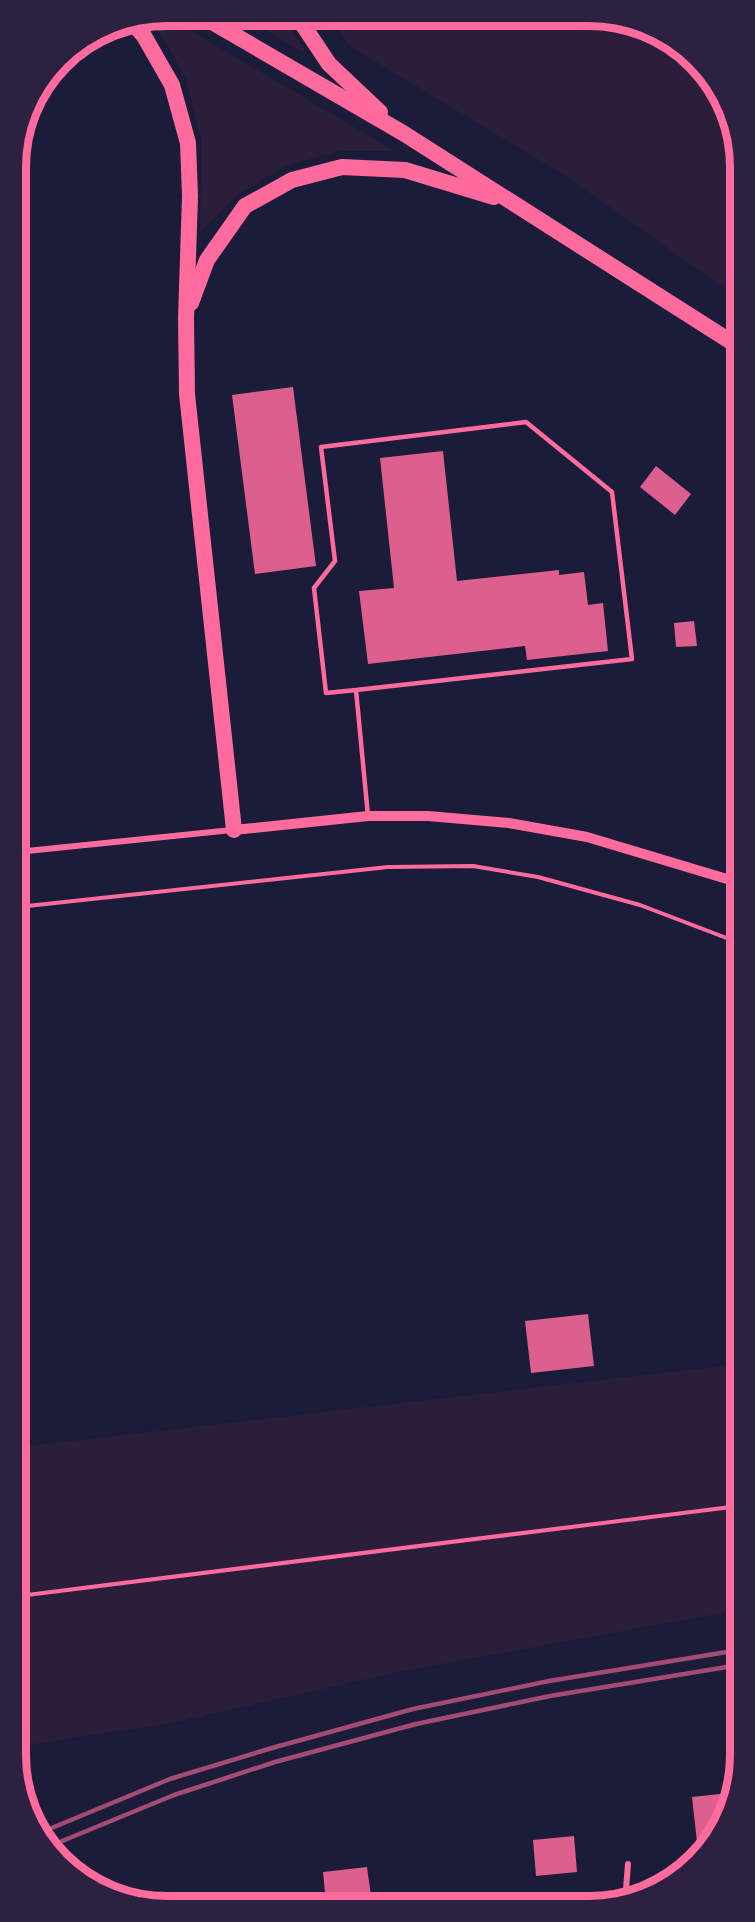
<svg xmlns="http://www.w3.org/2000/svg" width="755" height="1922" viewBox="0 0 755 1922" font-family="'Work Sans',sans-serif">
	<rect width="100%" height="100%" fill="#1b1b3a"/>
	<g fill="#2a1e3b">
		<polygon points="164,15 395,151 340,151 288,165 237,195 200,233 201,140 185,77 152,18"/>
		<polygon points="239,15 283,16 308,55"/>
		<polygon points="328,16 618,18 695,59 735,127 735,296 566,176 351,47"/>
		<polygon points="739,1364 739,1610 398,1672 172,1723 20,1746 19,1447"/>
	</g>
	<g fill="#dd5f8e">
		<polygon points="293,387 316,566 255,574 232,395"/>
		<polygon points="443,451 457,581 559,570 559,575 584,572 588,605 603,603 608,651 527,660 525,646 368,664 359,591 394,588 380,458"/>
		<polygon points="656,466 691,494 675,515 640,487"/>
		<polygon points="694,621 697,646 676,647 674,623"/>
		<polygon points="588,1314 594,1366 531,1373 525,1321"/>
		<polygon points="729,1793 731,1805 729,1813 712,1840 697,1842 692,1797"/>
		<polygon points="574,1836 577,1872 536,1876 533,1840"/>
		<polygon points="367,1867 372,1903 326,1903 323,1872"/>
		<polygon points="572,1896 573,1902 533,1902 533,1901"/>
	</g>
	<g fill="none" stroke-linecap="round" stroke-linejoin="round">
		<g stroke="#ff6b9d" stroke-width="4">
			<polyline points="18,907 388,867 473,866 538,877 640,905 737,942"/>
			<polyline points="19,1596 739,1506"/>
		</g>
		<polyline stroke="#ff6b9d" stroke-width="4.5" points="356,690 326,693 314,588 335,561 321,447 526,422 612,492 632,659 356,690 368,816"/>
		<g stroke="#ff6b9d" stroke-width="6">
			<polyline points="17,852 232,830"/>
			<polyline points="625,1902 628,1864"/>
		</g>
		<polyline stroke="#ff6b9d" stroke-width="10" points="234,830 368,816 428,816 509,823 587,837 737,882"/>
		<g stroke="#ff6b9d" stroke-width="16">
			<polyline points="200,15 403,133 736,345"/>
			<polyline points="297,16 329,64 380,112"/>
			<polyline points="132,22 144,36 172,85 188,143 190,196 186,318 187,394 234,830"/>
			<polyline points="191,303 207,260 245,206 292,180 342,167 405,170 494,197"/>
		</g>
		<g stroke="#a44b75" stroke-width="4.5">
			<polyline points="42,1832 170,1779 272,1748 413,1709 549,1681 739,1650"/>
			<polyline points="50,1846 174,1795 275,1762 416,1724 550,1696 739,1665"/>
		</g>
	</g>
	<path d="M0 0H755V1922H0ZM167 26H589A141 141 0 0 1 730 167V1755A141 141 0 0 1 589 1896H167A141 141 0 0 1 26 1755V167A141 141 0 0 1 167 26Z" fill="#2d2142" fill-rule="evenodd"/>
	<path fill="none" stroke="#ff6b9d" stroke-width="8" d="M167 26H589A141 141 0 0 1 730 167V1755A141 141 0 0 1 589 1896H167A141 141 0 0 1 26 1755V167A141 141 0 0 1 167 26Z"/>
</svg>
